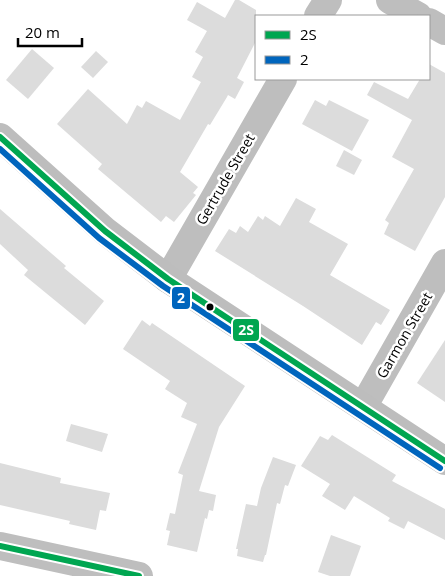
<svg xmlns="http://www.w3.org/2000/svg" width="445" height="576" viewBox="0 0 445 576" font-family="'Open Sans',sans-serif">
	<rect width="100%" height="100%" fill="#fff"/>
	<g fill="#dcdcdc">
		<polygon points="235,0 239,0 256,10 256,41 237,78 244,82 235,99 228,95 227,97 210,125 208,124 180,172 198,187 193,193 196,195 174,222 166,216 161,222 98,169 102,164 57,124 88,89 127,124 137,105 142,108 146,101 180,120 201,82 192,77 203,57 195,52 207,31 187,20 197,2 225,18"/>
		<polygon points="32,49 54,68 28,99 6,80"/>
		<polygon points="96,51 108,62 93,78 81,67"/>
		<polygon points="429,64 445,73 445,197 415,251 384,234 389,223 385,220 414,169 392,157 412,120 367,95 374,82 408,99 420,79 429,79"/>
		<polygon points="315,100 326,106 329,100 369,120 352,151 302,124"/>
		<polygon points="344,150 362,160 354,175 336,166"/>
		<polygon points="296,198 316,209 309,222 348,244 330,275 390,310 381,325 376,322 362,345 303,306 215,251 229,229 236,233 240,226 248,232 258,216 263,220 265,216 280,226"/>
		<polygon points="0,209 66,266 64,268 104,301 85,325 24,275 28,270 0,244"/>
		<polygon points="142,320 150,326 152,323 245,386 219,427 199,491 216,495 213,511 209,510 207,519 205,518 197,552 167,545 170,531 166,530 170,513 175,514 183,475 178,473 197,424 181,417 187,403 165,389 170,381 123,349"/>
		<polygon points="445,340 445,402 417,383"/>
		<polygon points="71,424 108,434 102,452 66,441"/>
		<polygon points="332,435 396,475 392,481 445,509 445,540 408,521 404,529 388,521 390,518 354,496 345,510 322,496 330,484 301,466 320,436 328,440"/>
		<polygon points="273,457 296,465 288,486 285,485 280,504 277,503 266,555 265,555 263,562 237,556 238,549 236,549 246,504 257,506 261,488"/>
		<polygon points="0,463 61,478 60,483 110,493 106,511 100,510 96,530 69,524 70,521 0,505"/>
		<polygon points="331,535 361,546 350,576 330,576 318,572"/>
	</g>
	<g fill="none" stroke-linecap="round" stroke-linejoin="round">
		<g stroke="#bebebe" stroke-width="28">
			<polyline points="390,0 418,16"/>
			<polyline points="318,16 328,0"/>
			<polyline points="429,22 445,31"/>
			<polyline points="168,279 283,79"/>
			<polyline points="363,407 445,263"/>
			<polyline points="0,546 139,576"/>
		</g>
		<polyline stroke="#bdbdbd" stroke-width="28" points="0,137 105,231 168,279 445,461"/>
		<g stroke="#fff" stroke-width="10">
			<g id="bus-1">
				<polyline points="0,137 105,231 168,279 445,461"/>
				<polyline points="0,546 139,576"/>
			</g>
		</g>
		<g stroke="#fff" stroke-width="10">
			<polyline id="bus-2" points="0,149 99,238 163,286 440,468"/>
		</g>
		<use href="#bus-1" stroke="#00a651" stroke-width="6"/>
		<use href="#bus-2" stroke="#0065bd" stroke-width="6"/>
	</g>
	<circle fill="#000" stroke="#fff" stroke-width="2" cx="210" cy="307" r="4.5"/>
	<g text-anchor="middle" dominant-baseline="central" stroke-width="5" stroke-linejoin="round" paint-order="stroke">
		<g font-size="14" fill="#000" stroke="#fff">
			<text transform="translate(225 179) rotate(-60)">Gertrude Street</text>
			<text transform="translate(404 335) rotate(-60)">Garmon Street</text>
		</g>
	</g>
	<g stroke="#fff" stroke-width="2">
		<rect x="171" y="286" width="20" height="24" rx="5" fill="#0065bd"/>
		<rect x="232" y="318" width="28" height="24" rx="5" fill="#00a651"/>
	</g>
	<g font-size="14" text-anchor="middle" font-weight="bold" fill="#fff">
		<text x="181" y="303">2</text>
		<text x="246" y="335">2S</text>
	</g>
	<rect x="255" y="15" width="175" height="65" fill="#ffffff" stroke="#999999"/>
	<rect x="265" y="31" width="25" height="8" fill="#00a651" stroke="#999999"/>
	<text x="300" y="40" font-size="15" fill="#000000">2S</text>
	<rect x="265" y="56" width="25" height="8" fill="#0065bd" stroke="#999999"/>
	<text x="300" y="65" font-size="15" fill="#000000">2</text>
	<path d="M18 38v8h64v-8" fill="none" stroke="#000000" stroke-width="2.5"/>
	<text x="25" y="38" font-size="15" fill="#000000" stroke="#ffffff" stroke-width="4" paint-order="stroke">20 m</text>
</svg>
